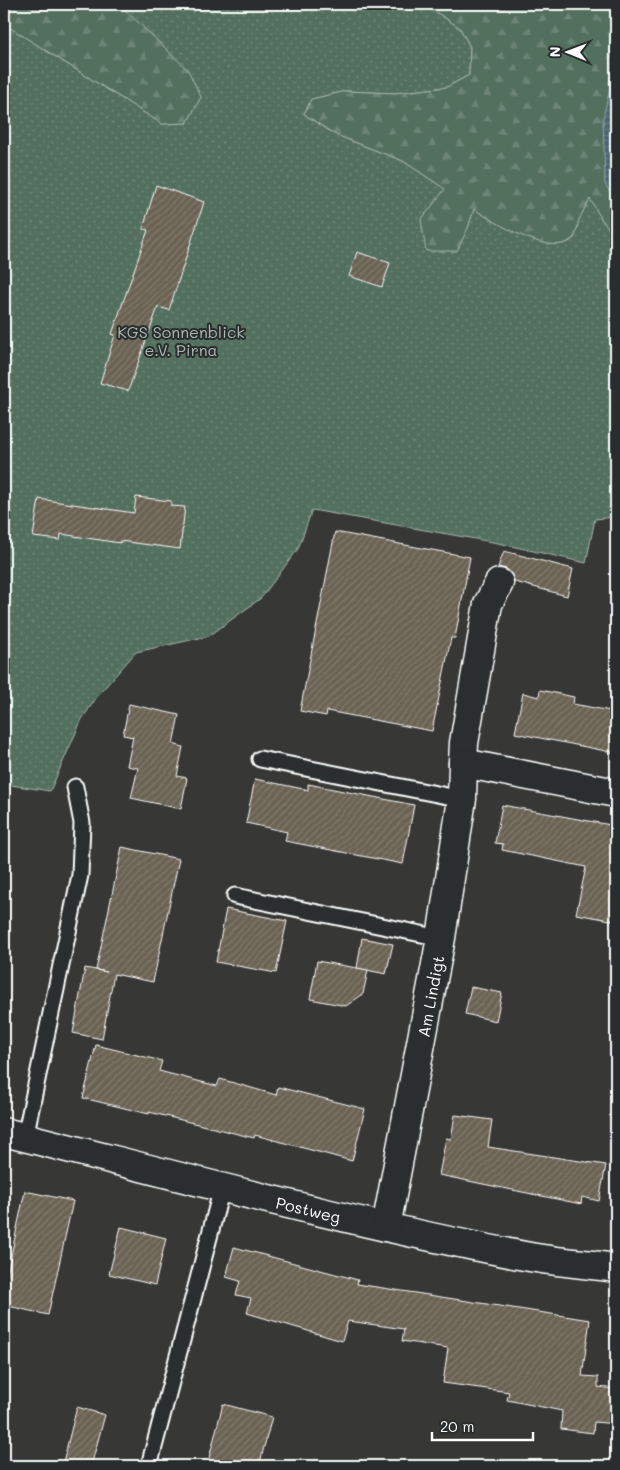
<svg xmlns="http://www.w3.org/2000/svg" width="620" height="1470" viewBox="0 0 620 1470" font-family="Mali,sans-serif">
	<defs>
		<pattern id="grass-dots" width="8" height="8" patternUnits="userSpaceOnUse" patternTransform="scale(1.25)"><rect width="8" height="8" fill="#536f5f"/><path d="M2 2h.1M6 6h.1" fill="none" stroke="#6d8577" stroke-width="1.8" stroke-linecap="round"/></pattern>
		<pattern id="forest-firs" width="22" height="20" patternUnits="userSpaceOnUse" patternTransform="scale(1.25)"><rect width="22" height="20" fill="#536f5f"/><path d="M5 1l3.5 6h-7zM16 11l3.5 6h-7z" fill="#6d8577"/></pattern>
		<pattern id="water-rules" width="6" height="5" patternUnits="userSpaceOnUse" patternTransform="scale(1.25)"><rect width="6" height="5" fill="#4c6671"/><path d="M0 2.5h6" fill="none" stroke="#677d86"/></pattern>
		<pattern id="building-hatch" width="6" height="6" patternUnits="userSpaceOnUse" patternTransform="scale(1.25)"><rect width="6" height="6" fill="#6b6253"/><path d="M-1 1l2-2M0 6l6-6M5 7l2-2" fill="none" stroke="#817a6d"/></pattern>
	</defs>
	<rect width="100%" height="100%" fill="#373835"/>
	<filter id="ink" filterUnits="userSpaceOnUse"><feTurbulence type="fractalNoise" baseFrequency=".02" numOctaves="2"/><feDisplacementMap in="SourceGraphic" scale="10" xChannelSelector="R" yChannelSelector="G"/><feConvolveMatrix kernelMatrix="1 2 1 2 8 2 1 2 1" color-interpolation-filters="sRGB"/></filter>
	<g filter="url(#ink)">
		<path fill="url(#grass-dots)" stroke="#a9b7af" d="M119,4h305l36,24 10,19 -1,28 -22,12 -52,6 -49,-2 -34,8 -8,15 30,20 69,27 43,28 -25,31 47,8 6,-19c18,11 80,51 100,29 3,-5 3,-13 5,-19 3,-7 7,-14 11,-21l12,22 14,16v281l-21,2 -9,44 -88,-20 -186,-33 -14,39 -37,49 -52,38 -73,16 -37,42 -17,25 -32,72 -46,-7v-760l158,100 25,-1 14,-26z"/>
		<g fill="url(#forest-firs)" stroke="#a9b7af">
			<polygon points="4,4 119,4 188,70 201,97 187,123 162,124 4,24"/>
			<path d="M424,4h177l8,6 7,12v54l-5,8 -6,99 11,18v35l-14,-16 -12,-21c-4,7 -8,14 -11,21 -2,6 -2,14 -6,18 -19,22 -80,-17 -99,-29l-6,19 -11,23h-31l-5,-31 24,-31 -42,-28 -69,-27 -30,-20 7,-15 35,-8 49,2 52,-6 22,-12 1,-28 -10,-19z"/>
		</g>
		<g fill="url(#water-rules)" stroke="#94a3aa">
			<polygon points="601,4 616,4 616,22 609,10"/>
			<polygon points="616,76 616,201 605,184 603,118 611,84"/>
		</g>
		<g fill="url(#building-hatch)" stroke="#fff">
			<polygon points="156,185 204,202 169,310 158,307 128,391 100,383 115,335 112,334 148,230 143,229"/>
			<polygon points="357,252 390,263 382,287 349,276"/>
			<polygon points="136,497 171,501 171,506 185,507 180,549 120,541 120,543 61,534 60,540 33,537 39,499 134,513"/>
			<polygon points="335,532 470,557 455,638 451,638 432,731 327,711 326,716 300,711"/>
			<polygon points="504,551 573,569 567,596 515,582 512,575 507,569 498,567"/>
			<polygon points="540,690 574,697 573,704 616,712 616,753 515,733 523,693 539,697"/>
			<polygon points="129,704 179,715 173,744 183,747 177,776 187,778 181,809 131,798 138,768 127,766 133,737 123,735"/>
			<polygon points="255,779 308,790 308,784 414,805 403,864 285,841 287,832 246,823"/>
			<polygon points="502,805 616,826 616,921 576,914 586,867 502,850 503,844 495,843"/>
			<polygon points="122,847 179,859 153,982 114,974 102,1039 73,1033 85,968 107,972 96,970"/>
			<polygon points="226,909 287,921 276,973 216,962"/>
			<polygon points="362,938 393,944 386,974 357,968"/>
			<polygon points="317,961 368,970 363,994 346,1006 310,999"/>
			<polygon points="471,987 502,993 496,1021 465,1014"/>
			<polygon points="96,1045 162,1061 159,1071 217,1086 220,1079 276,1095 278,1087 365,1109 352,1161 255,1135 254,1138 149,1112 149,1114 83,1098"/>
			<polygon points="455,1115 492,1120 488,1147 606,1165 599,1201 582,1197 581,1204 439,1175 446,1138 451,1139"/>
			<polygon points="25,1191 73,1201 48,1315 4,1305 4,1288"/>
			<polygon points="121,1227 166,1238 155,1285 109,1274"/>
			<polygon points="234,1247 358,1280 357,1284 590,1320 582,1376 598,1377 598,1387 616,1389 616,1424 594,1422 593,1433 561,1429 562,1411 507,1400 509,1392 443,1383 448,1348 402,1341 404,1329 348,1321 342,1341 247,1313 251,1298 236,1295 240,1281 226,1277"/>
			<polygon points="223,1404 272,1417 259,1466 207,1466"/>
			<polygon points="77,1407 105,1415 91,1466 62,1466"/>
		</g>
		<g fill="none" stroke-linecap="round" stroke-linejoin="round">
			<g stroke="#fff" stroke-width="19">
				<g id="service">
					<polyline points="260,759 462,799"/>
					<polyline points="235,896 441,938"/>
					<polyline points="25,1137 80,875 82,823 75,787"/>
					<polyline points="149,1466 222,1188"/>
				</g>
			</g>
			<g stroke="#fff" stroke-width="31">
				<g id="minor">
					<polyline points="463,763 464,743 488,604 499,583"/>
					<path id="s1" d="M4,1132c175,44 349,92 526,125 28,5 58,7 86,11"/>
					<path id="s2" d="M386,1227l55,-289 21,-139 1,-36 153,30"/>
				</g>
			</g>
			<use href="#service" stroke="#2a2d2e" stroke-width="15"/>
			<use href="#minor" stroke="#2a2d2e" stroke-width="28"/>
		</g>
	</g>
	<g text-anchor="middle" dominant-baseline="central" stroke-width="4" stroke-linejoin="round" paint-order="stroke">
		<g font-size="16" fill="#a9b7af" stroke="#2a2d2e">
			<text x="181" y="331">KGS Sonnenblick<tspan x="181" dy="18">e.V. Pirna</tspan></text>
		</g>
		<g font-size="16" fill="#fff" stroke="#2a2d2e">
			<text stroke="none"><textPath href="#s2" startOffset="235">Am Lindigt</textPath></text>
			<text stroke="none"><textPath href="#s1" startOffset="314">Postweg</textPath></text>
		</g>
	</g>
	<rect width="620" height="1470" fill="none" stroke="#2a2d2e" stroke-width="20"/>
	<rect x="10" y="10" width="600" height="1450" fill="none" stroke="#fff" stroke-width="2" filter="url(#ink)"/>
	<g transform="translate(568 52) rotate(271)" stroke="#2a2d2e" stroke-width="4" paint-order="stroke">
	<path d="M0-4L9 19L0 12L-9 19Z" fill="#ffffff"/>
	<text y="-8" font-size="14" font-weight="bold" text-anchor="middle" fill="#ffffff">N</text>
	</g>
	<path d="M432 1432v8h101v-8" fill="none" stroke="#ffffff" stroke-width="2.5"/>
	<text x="440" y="1432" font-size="15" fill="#ffffff" stroke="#2a2d2e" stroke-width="4" paint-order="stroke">20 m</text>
</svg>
